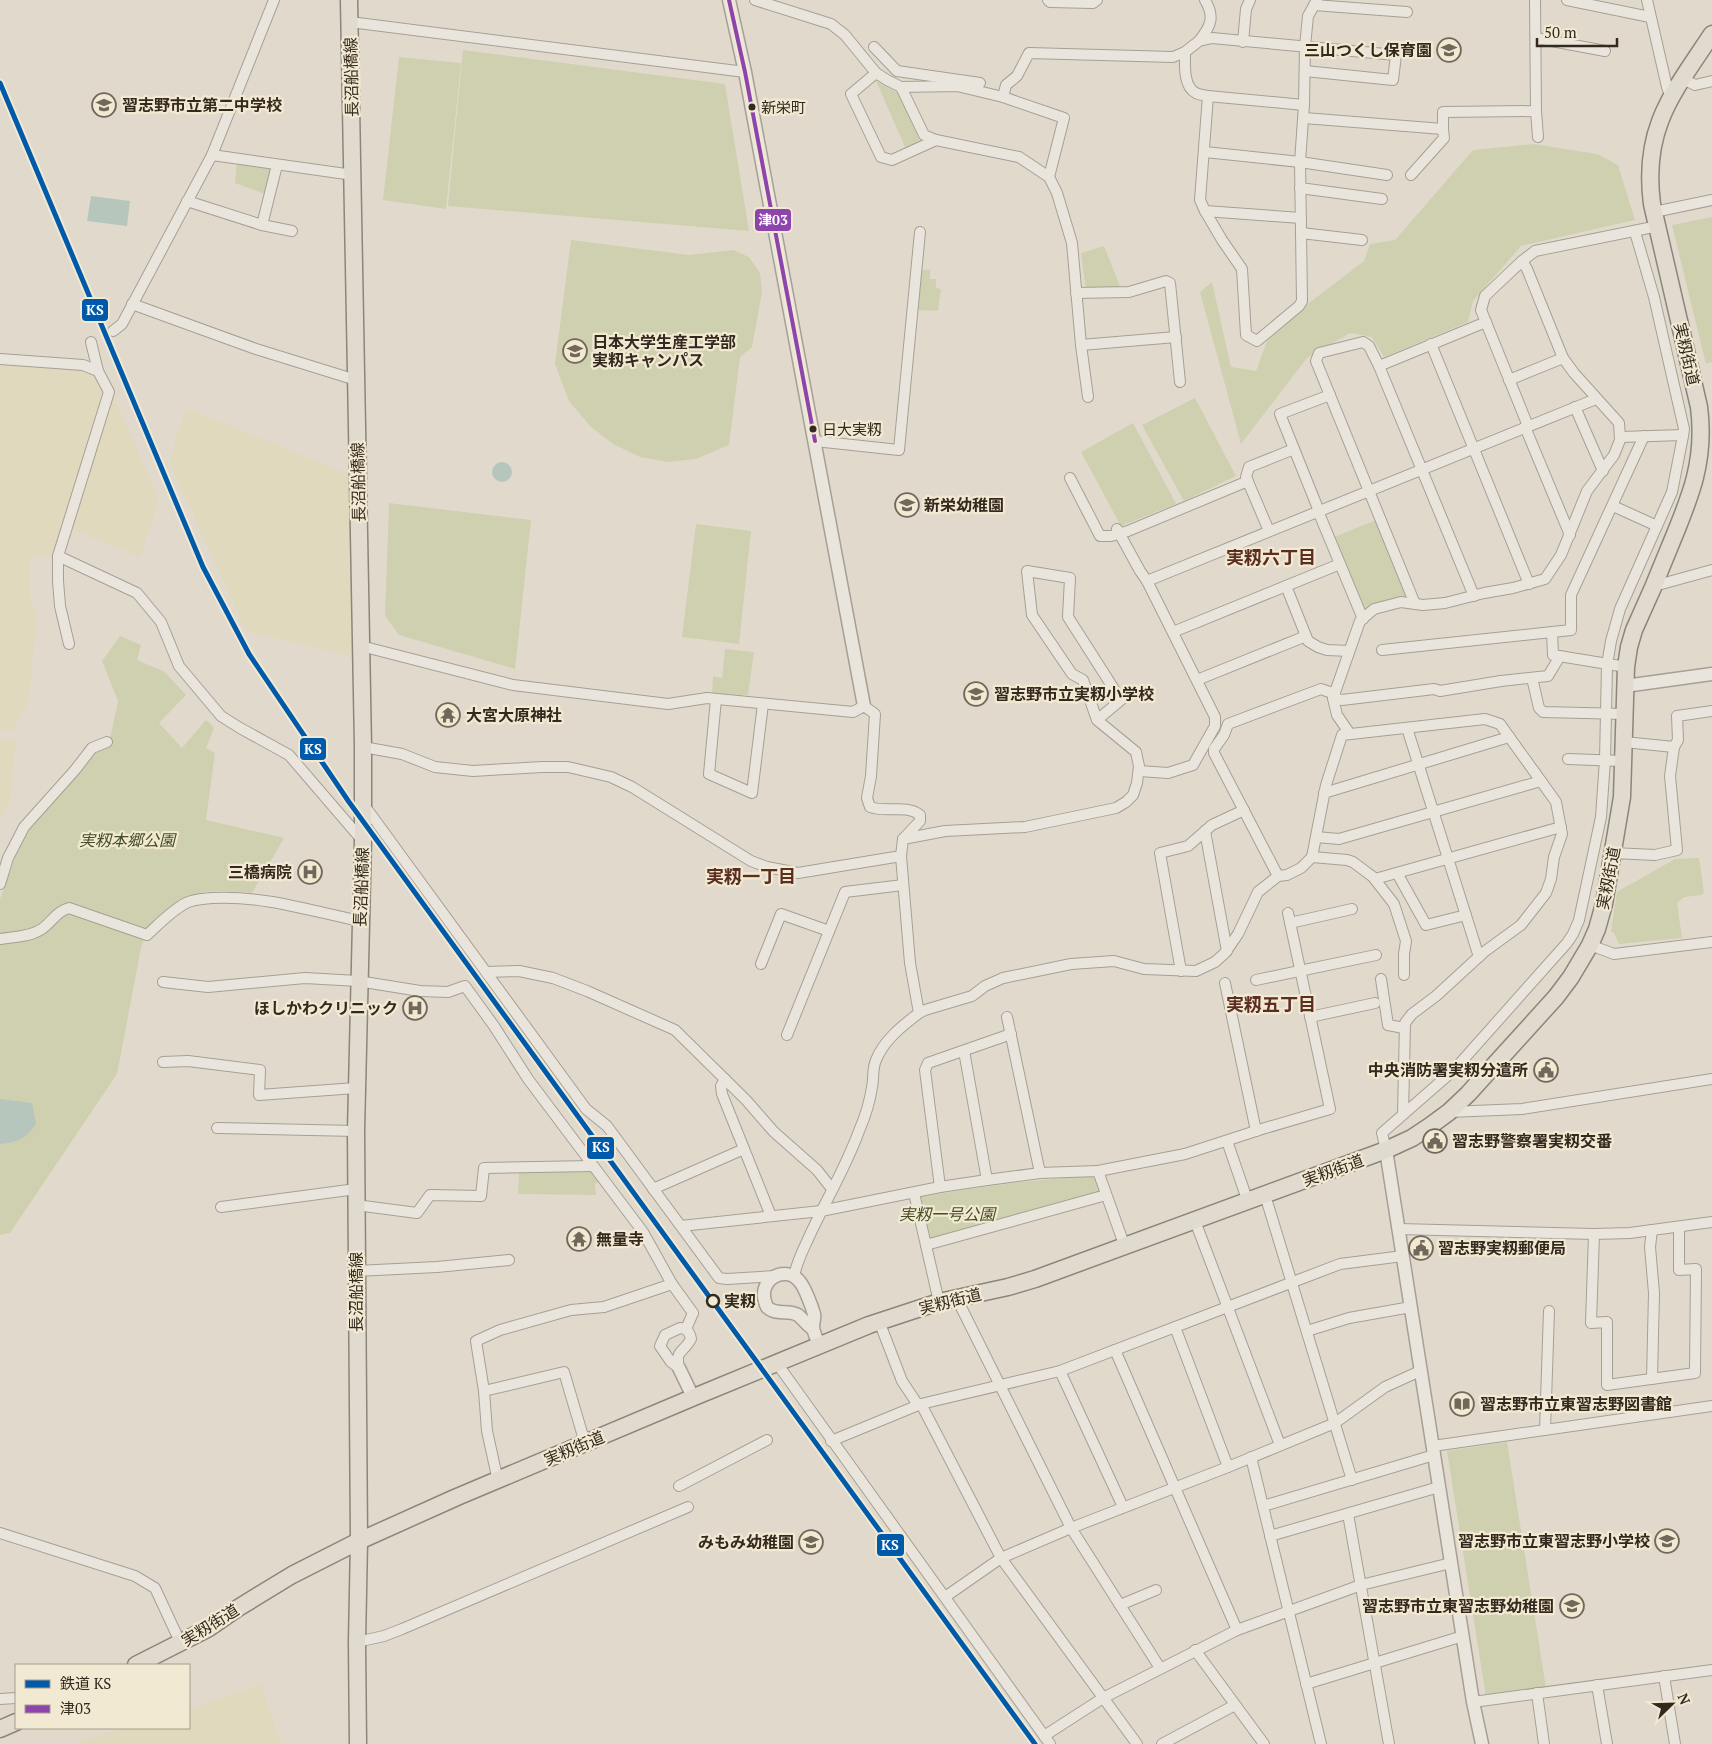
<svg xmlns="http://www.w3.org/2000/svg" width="1712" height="1744" viewBox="0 0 1712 1744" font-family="'PT Serif','Noto Sans JP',serif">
	<rect width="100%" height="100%" fill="#e1dacc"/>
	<g fill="#e0d9bd">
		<polygon points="0,364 80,368 94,375 104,391 53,557 30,556 29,593 37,619 28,705 12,730 0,729"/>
		<polygon points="113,395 159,499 140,557 71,529"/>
		<polygon points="186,408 351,475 351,656 246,631 169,462"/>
		<polygon points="0,739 16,739 10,801 0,821"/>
		<polygon points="261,1684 281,1744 80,1744 79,1741 124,1728 189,1728 189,1709"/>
	</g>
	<g fill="#cfd0af">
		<polygon points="463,50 725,84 749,231 448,206"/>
		<polygon points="399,57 461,63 446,209 383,200"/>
		<polygon points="876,81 898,93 919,139 918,144 906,149"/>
		<polygon points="1534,144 1597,154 1618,165 1635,220 1521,246 1473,301 1468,322 1384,357 1372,337 1350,333 1307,358 1241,444 1200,292 1212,282 1231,367 1256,371 1267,341 1309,303 1364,261 1370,244 1395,240 1473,150"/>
		<polygon points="237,161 271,166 265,194 235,183"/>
		<polygon points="1712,217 1712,362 1706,364 1672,225"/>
		<polygon points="571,240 689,255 733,250 749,257 760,273 762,292 752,347 740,357 729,445 696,459 668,462 640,457 613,444 590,426 569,401 555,364"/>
		<polygon points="1104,246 1121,289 1087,288 1085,284 1081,253"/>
		<polygon points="922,270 930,270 930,279 936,279 936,288 941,289 938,311 917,310"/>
		<polygon points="1195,398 1236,476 1184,501 1142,425"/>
		<polygon points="1133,423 1176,504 1121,526 1081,452"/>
		<polygon points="389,503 531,520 515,669 399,635 385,616"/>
		<path d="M1376,520l33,78c-19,0 -30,2 -45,14l-30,-75z"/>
		<polygon points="696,524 751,531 739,644 682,637"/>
		<polygon points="120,636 141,645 137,660 165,672 186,695 159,723 182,748 206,720 214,728 206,748 215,753 206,820 284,838 252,893 220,891 204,892 190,897 148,927 141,948 117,1074 10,1233 0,1235 0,899 19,847 29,829 79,773 95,751 109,744 118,701 102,661"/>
		<polygon points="725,649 754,652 748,695 712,694 713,676 722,678"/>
		<polygon points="1699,858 1704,892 1702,895 1684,897 1677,903 1682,938 1619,944 1614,933 1611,931 1617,892 1675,859"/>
		<polygon points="591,1168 600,1180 595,1184 596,1195 518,1194 519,1170"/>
		<path d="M1094,1176l7,18 -170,45 -10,-42c58,-10 115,-18 173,-21z"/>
		<polygon points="1507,1442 1546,1688 1486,1697 1447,1451"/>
	</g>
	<g fill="#b7c6bd">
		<polygon points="91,196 130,201 127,226 87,221"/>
		<circle cx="502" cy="472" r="10"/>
		<path d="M0,1099l32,4 4,21c-11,15 -17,18 -36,20z"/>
	</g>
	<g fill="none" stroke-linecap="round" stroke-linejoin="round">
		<g stroke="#a69f95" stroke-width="12">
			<g id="minor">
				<polyline points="755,0 831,24 845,35 876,73 887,80 901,87 924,135 936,140 1019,157 1049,177 1057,193 1072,243 1081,345 1088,397"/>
				<polyline points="1048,0 1050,2 1093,3 1097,0"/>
				<polyline points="1567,0 1650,17"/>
				<polyline points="1647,0 1667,87 1671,98"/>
				<polyline points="1314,5 1407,12"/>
				<polyline points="350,22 745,72"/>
				<polyline points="1536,38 1605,51"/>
				<path d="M1199,41c12,-15 16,-24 6,-41"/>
				<polyline points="1243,42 1246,9 1250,0"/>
				<polyline points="874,47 897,71 980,83"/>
				<path d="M1185,52c0,12 -2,35 11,41 3,2 8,2 12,3l96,9"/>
				<polyline points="876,73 851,94 881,157 892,160 936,140"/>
				<polyline points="1683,79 1695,85 1712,81"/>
				<polyline points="901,87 957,86 1003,97 1064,118 1049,177"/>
				<polyline points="1208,96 1200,200 1205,211 1222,240 1242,269 1246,335 1257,341 1299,306 1302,301 1300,162 1304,105 1305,46 1308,16 1317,0"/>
				<polyline points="1003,97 1006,85 1017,76 1029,53 1173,57 1185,52 1199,41 1212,38 1396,55 1393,80 1305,71"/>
				<polyline points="1536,111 1538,137"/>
				<polyline points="1304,118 1443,129 1443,112 1536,111 1535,0"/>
				<polyline points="1205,152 1300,162 1387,175"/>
				<polyline points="212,155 353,175"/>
				<polyline points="1411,175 1444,138 1443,129"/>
				<polyline points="1300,188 1382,199"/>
				<polyline points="187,201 262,225 277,165"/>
				<polyline points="1205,211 1301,218"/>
				<polyline points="1654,212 1712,200"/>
				<polyline points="262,225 292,231"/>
				<polyline points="1301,233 1362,240"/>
				<polyline points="1076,293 1129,292 1166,281 1170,283 1180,382"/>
				<polyline points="132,304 256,349 356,380"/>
				<polyline points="113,331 122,324 212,155 274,0"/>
				<polyline points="1431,344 1529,584"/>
				<polyline points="1081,345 1176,337"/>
				<polyline points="0,359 83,365 98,371"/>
				<polyline points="1379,366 1486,322"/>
				<polyline points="1509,380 1563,358"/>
				<polyline points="1575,407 1603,471"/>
				<polyline points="1528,426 1481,310 1485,296 1522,261 1535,251 1658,226"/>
				<polyline points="1525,427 1570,535"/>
				<polyline points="1621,437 1683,435"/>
				<polyline points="815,441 899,450 920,232"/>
				<polyline points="1070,478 1100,536 1111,536 1128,531 1248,481"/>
				<polyline points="1613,506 1657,526"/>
				<polyline points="1318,511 1363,619"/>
				<polyline points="1319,511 1280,414 1330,395"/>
				<polyline points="1117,529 1140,571 1147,581 1215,717 1215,726 1193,765 1168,773 1139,771"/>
				<polyline points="1269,531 1246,477 1249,467 1294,449"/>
				<polyline points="58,556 137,593 161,622 179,666 221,716 240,728 289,755 362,840"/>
				<polyline points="1147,581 1596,399"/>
				<polyline points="1286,586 1308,641 1318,647 1327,650 1349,651"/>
				<polyline points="1654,586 1712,570"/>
				<polyline points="1415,604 1316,361 1319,353 1363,342 1369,346 1379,366 1474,596"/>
				<polyline points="1173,632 1340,564"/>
				<polyline points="1552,632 1553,655 1626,667"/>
				<polyline points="69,644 60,606 58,581 58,556 109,392 98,371 91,342"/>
				<path d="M361,646l152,39 155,19 39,-6 146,14 11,-6 11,8 -4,62 -4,22 3,9c16,6 36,-3 50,8v6l-17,18 -2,17 9,107 9,50c-17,13 -35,27 -43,47 -4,9 -2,18 -4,27 -2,14 -7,30 -13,44 -13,36 -34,71 -50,106 -6,13 -13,26 -15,40"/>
				<polyline points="1382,650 1571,630 1571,595 1644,436"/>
				<polyline points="1532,678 1539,708 1543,712 1625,714"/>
				<polyline points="1197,680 1306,636"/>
				<polyline points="1333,698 1342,700 1434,689 1440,691 1501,681 1548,676 1560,656"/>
				<polyline points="716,699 709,774 752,793 763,704"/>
				<polyline points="1407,728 1479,957"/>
				<polyline points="1350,734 1337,715 1333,698 1360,621 1374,609 1401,602 1423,605 1445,603 1484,593 1513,588 1545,579 1561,555 1587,491 1614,455 1620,440 1619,423 1574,373 1563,358 1527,269 1522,261"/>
				<polyline points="1624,742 1674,747 1678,740 1677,716 1712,711"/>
				<polyline points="363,747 402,754 435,767 473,771 542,767 568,767 611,777 632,787 751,861 767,867 798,873 901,856"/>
				<polyline points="1568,759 1623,761"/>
				<polyline points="1324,793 1509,737"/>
				<polyline points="364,805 586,1109 607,1126 719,1278 727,1279 775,1276"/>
				<polyline points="1205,831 1227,951"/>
				<polyline points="1316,837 1339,839 1541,781"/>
				<polyline points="903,839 945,831 1025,827 1116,808 1126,802 1133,795 1137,783 1139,766 1136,752 1097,720 1083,680 1072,674 1032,615 1027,571 1070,578 1068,617 1121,700 1097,720"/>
				<polyline points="1613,853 1655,855 1677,850 1670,776 1674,747"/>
				<polyline points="1312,857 1326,785 1342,735 1485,719 1500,724 1556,802 1562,834 1554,857 1551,879 1546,893 1521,925 1484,952 1436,996 1412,1014 1405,1023 1403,1114"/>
				<polyline points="1397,873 1426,925 1466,915"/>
				<polyline points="1278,876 1287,875 1301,868 1312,857 1347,860 1353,862 1373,877 1394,904 1406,941 1404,954 1404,975"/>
				<polyline points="1375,879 1561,827"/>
				<polyline points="0,884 8,858 24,827 75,770 92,748 107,742"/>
				<polyline points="1290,923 1352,909"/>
				<path d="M0,939c12,-2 29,-2 40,-9 11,-6 16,-19 29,-22l78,27c12,-11 24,-24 39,-32 8,-4 17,-4 26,-5 50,-3 99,13 148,23"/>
				<polyline points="1590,945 1614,954 1712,942"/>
				<polyline points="761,964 781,914 829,931"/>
				<polyline points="1181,971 1160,853 1188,846 1212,825 1244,810"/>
				<polyline points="486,972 519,971 553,978 587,991 675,1030 746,1100 774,1132 817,1170 832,1189"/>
				<polyline points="1381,979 1388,1025 1404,1028"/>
				<polyline points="1256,980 1376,955"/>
				<polyline points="163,982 208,987 305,978 358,981 420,991 448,992 465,986 494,1026 528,1079 643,1232 672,1284 693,1313 686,1329"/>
				<polyline points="1225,983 1256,1131"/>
				<polyline points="919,1013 925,1010 972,996 985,986 1003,978 1071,964 1114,961 1144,969 1196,971 1215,962 1225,953 1238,934 1258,892 1278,876 1214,753 1214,749 1224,735 1228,724 1321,689 1335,694"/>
				<polyline points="1007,1017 1040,1173"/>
				<polyline points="1310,1017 1375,1003"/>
				<polyline points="787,1035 845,892 903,885"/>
				<polyline points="964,1051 987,1180"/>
				<polyline points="163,1062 188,1061 260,1070 259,1095 356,1088"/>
				<polyline points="725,1079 721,1086 722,1094 771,1216"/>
				<polyline points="1449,1112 1522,1109 1712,1079"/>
				<polyline points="217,1128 356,1131"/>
				<polyline points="1227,1141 1248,1202"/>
				<polyline points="1386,1150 1382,1133 1454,1070 1567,943 1573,934 1579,920 1601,817 1605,760 1607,665 1611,641 1620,609 1672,492 1683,436 1684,429 1654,297 1635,232"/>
				<polyline points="1098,1171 1185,1154 1262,1129 1330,1109 1288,913"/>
				<polyline points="940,1187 925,1070 928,1063 1011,1034"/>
				<polyline points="653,1189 744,1149"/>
				<polyline points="914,1193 939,1302"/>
				<polyline points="1265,1195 1352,1480"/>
				<polyline points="356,1205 417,1213 430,1195 481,1196 484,1168 592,1166"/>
				<polyline points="221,1207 356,1189"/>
				<polyline points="1195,1221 1280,1445"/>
				<polyline points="681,1226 821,1211 940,1187 987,1180 1040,1173 1098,1171 1125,1247"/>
				<polyline points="1399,1229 1594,1234 1630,1233 1712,1222"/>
				<polyline points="1594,1234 1591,1323 1607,1322 1607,1385 1695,1373 1696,1269 1679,1270 1679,1227"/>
				<polyline points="926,1245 1106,1195"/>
				<polyline points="356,1271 437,1267 509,1260"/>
				<polyline points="957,1299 1071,1528 1160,1668"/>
				<polyline points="879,1321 902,1381 918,1405"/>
				<polyline points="1175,1327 1228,1467"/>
				<path d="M680,1328c7,0 10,5 11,11 -8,15 -16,10 -12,29l-8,-6 -11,-16 5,-11z"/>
				<polyline points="1307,1331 1349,1318 1411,1307"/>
				<polyline points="1115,1350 1237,1630"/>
				<polyline points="776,1362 1050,1744"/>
				<polyline points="1060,1371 1123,1507"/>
				<polyline points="1652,1379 1654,1293 1650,1247 1652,1230"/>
				<polyline points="484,1391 476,1341 500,1330 571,1310 604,1307 672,1284"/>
				<polyline points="921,1404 1001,1558 1137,1744"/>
				<polyline points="1545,1430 1549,1311"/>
				<polyline points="831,1441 921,1404 1060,1371 1340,1264 1403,1256"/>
				<polyline points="1433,1446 1712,1406"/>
				<polyline points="1251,1457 1321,1744"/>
				<polyline points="498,1481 487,1431 484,1391 564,1372 585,1443"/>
				<polyline points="679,1486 767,1440"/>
				<polyline points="1263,1506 1434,1455"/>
				<polyline points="1348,1514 1389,1744"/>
				<polyline points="0,1533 135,1576 155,1588 181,1644"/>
				<polyline points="1270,1536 1439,1487"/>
				<polyline points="945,1597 1001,1558 1071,1528 1228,1467 1335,1423 1385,1387 1420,1371"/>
				<polyline points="1120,1605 1156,1590"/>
				<polyline points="357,1642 384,1636 402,1629 688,1507"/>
				<polyline points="1195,1650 1264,1744"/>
				<polyline points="1664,1676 1675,1744"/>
				<polyline points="1306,1684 1463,1636"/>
				<polyline points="1597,1685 1607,1744"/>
				<polyline points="1537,1693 1544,1744"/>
				<polyline points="0,1699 16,1698"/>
				<polyline points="1473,1702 1712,1670"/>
				<polyline points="1044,1736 1103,1698 1237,1630 1361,1585 1451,1563"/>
				<polyline points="1162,1744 1235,1705"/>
			</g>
		</g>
		<g stroke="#a69f95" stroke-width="15">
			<g id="tertiary">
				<polyline points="729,0 745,72 864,706"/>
				<polyline points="1625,686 1712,674"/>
				<polyline points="1386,1150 1473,1702 1482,1744"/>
				<path d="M813,1329c-6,-4 -10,-10 -15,-14 -10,-6 -22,1 -31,-8 -13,-27 19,-44 33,-25 5,6 12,25 14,32 1,5 -1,8 -1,12 0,6 4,13 6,19"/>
				<polyline points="679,1368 693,1397"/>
			</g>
		</g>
		<g stroke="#8b857c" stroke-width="19">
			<g id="primary">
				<polyline points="349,0 363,747 363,840 356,1131 359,1541 357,1642 358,1744"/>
				<path d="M136,1665l73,-37 29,-20 54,-33 67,-34 98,-44 242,-102 170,-70 70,-23 69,-15 27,-8 351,-129 26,-12 18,-12 19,-14 19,-18 88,-97 15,-20 19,-32 7,-16 7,-25 18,-107 4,-130 3,-20 5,-17c13,-28 25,-56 36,-84 20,-48 36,-85 29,-139l-47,-203c-10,-76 21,-111 60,-170"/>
				<polyline points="0,1729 16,1722"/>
			</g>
		</g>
		<use href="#minor" stroke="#eae5dc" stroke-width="10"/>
		<use href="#tertiary" stroke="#eae5dc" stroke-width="12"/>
		<use href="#primary" stroke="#e1dbcf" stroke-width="16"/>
		<g stroke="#f2e9d2" stroke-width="8">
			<polyline id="bus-1" points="729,0 745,72 815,441"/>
		</g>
		<use href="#bus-1" stroke="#8e44ad" stroke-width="4"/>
		<g stroke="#f2e9d2" stroke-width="9">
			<polyline id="rail-1" points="0,83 203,567 249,654 349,802 1035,1744"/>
		</g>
		<use href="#rail-1" stroke="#005aaa" stroke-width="5"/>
	</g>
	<defs>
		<g id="school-ring" transform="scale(1.25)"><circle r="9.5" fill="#f2e9d2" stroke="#71675b" stroke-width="1.5"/><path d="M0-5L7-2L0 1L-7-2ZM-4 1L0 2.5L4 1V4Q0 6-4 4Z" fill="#71675b"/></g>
		<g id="university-ring" transform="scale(1.25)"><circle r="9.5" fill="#f2e9d2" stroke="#71675b" stroke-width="1.5"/><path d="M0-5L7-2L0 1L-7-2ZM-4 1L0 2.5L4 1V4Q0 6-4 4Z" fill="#71675b"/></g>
		<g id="temple-ring" transform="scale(1.25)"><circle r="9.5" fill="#f2e9d2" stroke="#71675b" stroke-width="1.5"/><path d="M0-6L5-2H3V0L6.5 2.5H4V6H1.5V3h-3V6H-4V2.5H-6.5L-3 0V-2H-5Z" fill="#71675b"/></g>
		<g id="hospital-ring" transform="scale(1.25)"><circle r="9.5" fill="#f2e9d2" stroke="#71675b" stroke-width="1.5"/><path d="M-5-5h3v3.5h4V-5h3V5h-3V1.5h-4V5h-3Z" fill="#71675b"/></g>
		<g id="civic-ring" transform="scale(1.25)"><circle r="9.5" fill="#f2e9d2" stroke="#71675b" stroke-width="1.5"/><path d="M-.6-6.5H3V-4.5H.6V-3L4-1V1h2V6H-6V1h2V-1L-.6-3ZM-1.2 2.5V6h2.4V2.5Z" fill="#71675b"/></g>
		<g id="library-ring" transform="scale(1.25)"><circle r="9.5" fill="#f2e9d2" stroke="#71675b" stroke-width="1.5"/><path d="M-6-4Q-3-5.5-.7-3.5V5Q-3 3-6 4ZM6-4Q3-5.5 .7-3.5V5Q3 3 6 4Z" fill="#71675b"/></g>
	</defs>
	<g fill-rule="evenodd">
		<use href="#school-ring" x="1449" y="50"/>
		<use href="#school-ring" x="104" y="105"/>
		<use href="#university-ring" x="575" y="351"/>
		<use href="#school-ring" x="907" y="505"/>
		<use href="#school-ring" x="976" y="694"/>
		<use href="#temple-ring" x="448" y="715"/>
		<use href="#hospital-ring" x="310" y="872"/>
		<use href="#hospital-ring" x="415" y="1008"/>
		<use href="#civic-ring" x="1546" y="1070"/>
		<use href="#civic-ring" x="1435" y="1141"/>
		<use href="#temple-ring" x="579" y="1239"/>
		<use href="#civic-ring" x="1421" y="1248"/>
		<use href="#library-ring" x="1462" y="1404"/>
		<use href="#school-ring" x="1667" y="1541"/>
		<use href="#school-ring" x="811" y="1542"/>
		<use href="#school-ring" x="1572" y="1606"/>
	</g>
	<g fill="#34291e" stroke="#f2e9d2" stroke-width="2">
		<circle cx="752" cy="107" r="4.5"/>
		<circle cx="813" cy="429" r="4.5"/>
	</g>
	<circle fill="#f2e9d2" stroke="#34291e" stroke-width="2.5" cx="713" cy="1301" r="6"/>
	<g text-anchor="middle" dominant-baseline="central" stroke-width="4.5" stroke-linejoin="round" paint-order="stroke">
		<g font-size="15" fill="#34291e" stroke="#f2e9d2" text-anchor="start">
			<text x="761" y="107">新栄町</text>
			<text x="822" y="429">日大実籾</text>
		</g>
		<g font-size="16" font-weight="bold" fill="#34291e" stroke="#f2e9d2" text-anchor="start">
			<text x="1432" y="50" text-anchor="end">三山つくし保育園</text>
			<text x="122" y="105">習志野市立第二中学校</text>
			<text x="592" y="342">日本大学生産工学部<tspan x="592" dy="18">実籾キャンパス</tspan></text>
			<text x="924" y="505">新栄幼稚園</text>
			<text x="994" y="694">習志野市立実籾小学校</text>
			<text x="466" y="715">大宮大原神社</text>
			<text x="292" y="872" text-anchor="end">三橋病院</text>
			<text x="398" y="1008" text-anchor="end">ほしかわクリニック</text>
			<text x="1528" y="1070" text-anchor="end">中央消防署実籾分遣所</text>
			<text x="1452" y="1141">習志野警察署実籾交番</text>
			<text x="596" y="1239">無量寺</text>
			<text x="1438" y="1248">習志野実籾郵便局</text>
			<text x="1480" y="1404">習志野市立東習志野図書館</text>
			<text x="1650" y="1541" text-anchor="end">習志野市立東習志野小学校</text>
			<text x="794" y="1542" text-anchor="end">みもみ幼稚園</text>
			<text x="1554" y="1606" text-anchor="end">習志野市立東習志野幼稚園</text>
		</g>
		<g font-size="16" fill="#34291e" stroke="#f2e9d2">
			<text transform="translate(351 77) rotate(-91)">長沼船橋線</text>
			<text transform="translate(1687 354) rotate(77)">実籾街道</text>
			<text transform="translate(358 482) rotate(-91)">長沼船橋線</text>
			<text transform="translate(1608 878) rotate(-79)">実籾街道</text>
			<text transform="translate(361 887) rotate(-88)">長沼船橋線</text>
			<text transform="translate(1333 1170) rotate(-20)">実籾街道</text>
			<text transform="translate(356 1292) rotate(-90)">長沼船橋線</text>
			<text transform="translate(950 1301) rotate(-14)">実籾街道</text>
			<text transform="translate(574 1448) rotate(-23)">実籾街道</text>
			<text transform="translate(210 1625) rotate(-32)">実籾街道</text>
		</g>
		<g font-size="16" font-style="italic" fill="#444e27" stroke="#f2e9d2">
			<text x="127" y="840">実籾本郷公園</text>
			<text x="947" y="1214">実籾一号公園</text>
		</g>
		<g font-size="16" font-weight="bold" fill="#34291e" stroke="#f2e9d2" text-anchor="start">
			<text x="724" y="1301">実籾</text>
		</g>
		<g font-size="18" font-weight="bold" fill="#5c2e22" stroke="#f2e9d2">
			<text x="1271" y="557">実籾六丁目</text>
			<text x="751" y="876">実籾一丁目</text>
			<text x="1271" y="1004">実籾五丁目</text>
		</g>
	</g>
	<g stroke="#f2e9d2" stroke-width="2">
		<rect x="754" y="208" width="38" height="24" rx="5" fill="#8e44ad"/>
		<rect x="81" y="298" width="28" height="24" rx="5" fill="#005aaa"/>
		<rect x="299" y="737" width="28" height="24" rx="5" fill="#005aaa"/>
		<rect x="586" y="1136" width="29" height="24" rx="5" fill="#005aaa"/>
		<rect x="876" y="1533" width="29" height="24" rx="5" fill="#005aaa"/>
	</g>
	<g font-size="14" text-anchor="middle" font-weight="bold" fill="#fff">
		<text x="773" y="225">津03</text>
		<text x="95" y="315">KS</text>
		<text x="313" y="754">KS</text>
		<text x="601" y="1152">KS</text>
		<text x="890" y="1550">KS</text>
	</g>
	<rect x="15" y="1664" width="175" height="65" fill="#f2e9d2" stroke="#a69c8a"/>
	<rect x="25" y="1680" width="25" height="8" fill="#005aaa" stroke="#a69c8a"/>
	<text x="60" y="1689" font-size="15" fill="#34291e">鉄道 KS</text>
	<rect x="25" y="1705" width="25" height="8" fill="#8e44ad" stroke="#a69c8a"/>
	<text x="60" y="1714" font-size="15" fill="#34291e">津03</text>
	<g transform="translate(1672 1704) rotate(67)" stroke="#f2e9d2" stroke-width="4" paint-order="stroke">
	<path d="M0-4L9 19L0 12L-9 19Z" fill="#34291e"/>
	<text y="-8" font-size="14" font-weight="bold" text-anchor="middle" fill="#34291e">N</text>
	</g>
	<path d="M1537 38v8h80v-8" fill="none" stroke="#34291e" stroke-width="2.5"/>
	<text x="1544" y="38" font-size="15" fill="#34291e" stroke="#f2e9d2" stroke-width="4" paint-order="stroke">50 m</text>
</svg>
